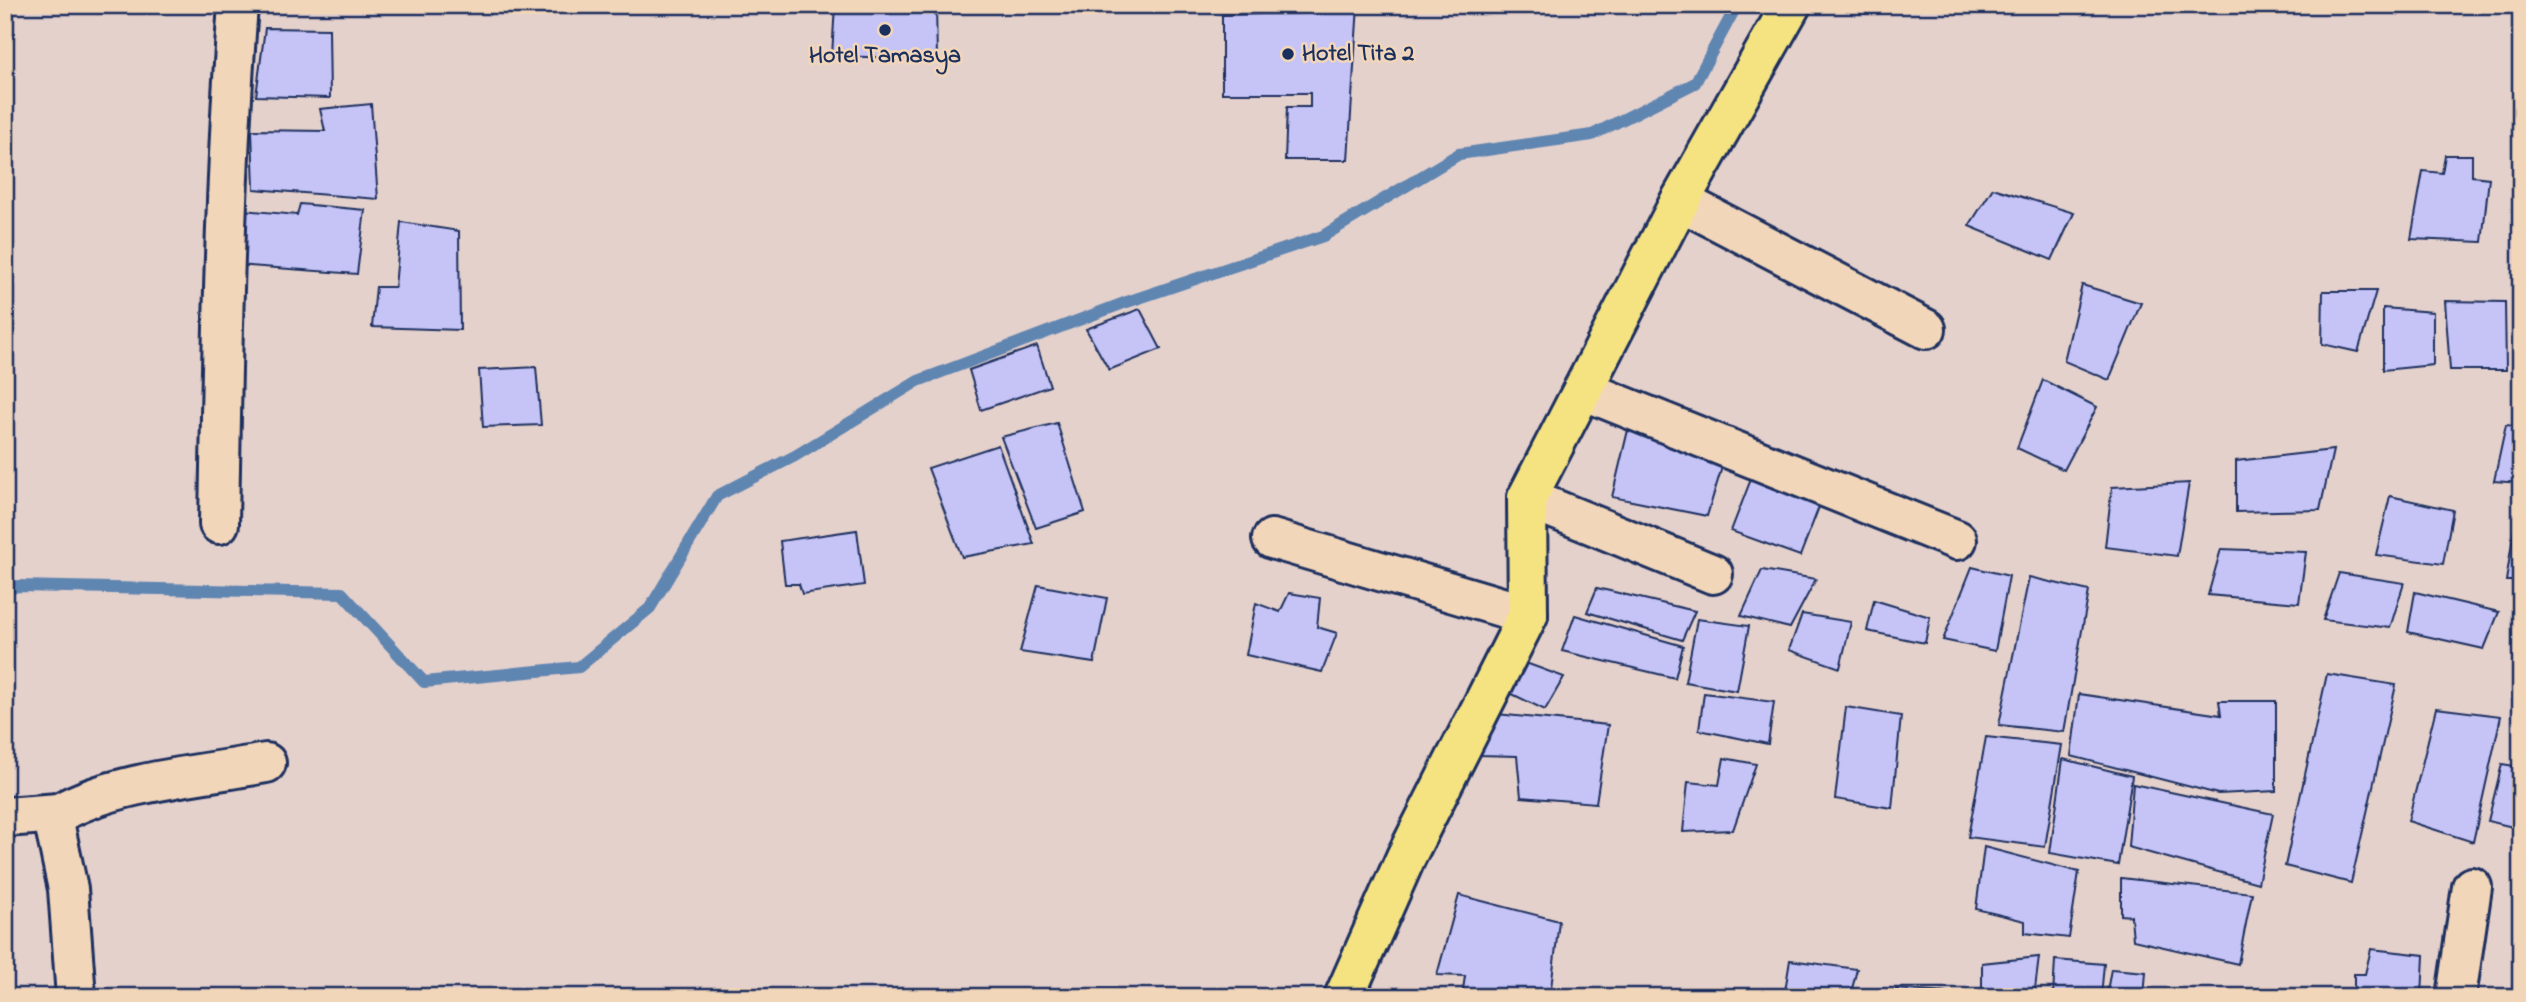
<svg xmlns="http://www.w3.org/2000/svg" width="2526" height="1002" viewBox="0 0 2526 1002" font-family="'Indie Flower',sans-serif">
	<rect width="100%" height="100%" fill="#e5d1cc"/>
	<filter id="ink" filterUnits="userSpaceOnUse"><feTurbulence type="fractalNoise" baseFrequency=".0143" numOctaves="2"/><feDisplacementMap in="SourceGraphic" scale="14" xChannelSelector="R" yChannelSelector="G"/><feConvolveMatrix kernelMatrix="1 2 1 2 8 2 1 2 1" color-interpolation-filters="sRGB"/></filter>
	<g filter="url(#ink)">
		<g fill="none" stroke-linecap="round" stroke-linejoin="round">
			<polyline stroke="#5f85b1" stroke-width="12" points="5,590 18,586 342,593 424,682 579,667 650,608 717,496 795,456 918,381 1124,303 1323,236 1459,154 1592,135 1695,83 1737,5"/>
		</g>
		<g fill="#c6c4f7" stroke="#1b2f5e" stroke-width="2">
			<polygon points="835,5 936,5 937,59 832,56"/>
			<polygon points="1305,5 1358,5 1348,160 1285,160 1287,107 1310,107 1310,93 1222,93 1222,15 1305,13"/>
			<polygon points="265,28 329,29 330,98 256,96"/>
			<polygon points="371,104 378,199 254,189 252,130 325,131 320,109"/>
			<polygon points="2445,155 2472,155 2472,176 2489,178 2482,242 2411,239 2423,171 2442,173"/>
			<polygon points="1993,188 2074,213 2052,260 1969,226"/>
			<polygon points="300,204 365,210 357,274 236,265 243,210 297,215"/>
			<polygon points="401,222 459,231 460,330 372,327 376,287 395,287"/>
			<polygon points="2082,285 2141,303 2109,380 2064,361"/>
			<polygon points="2323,291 2376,291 2358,352 2322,344"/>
			<polygon points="2445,301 2505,302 2506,370 2450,370"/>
			<polygon points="2383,308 2433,312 2433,365 2383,370"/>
			<polygon points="1140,309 1161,349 1109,370 1086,329"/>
			<polygon points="1037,346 1050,386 981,410 969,370"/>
			<polygon points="536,367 541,425 483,427 479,370"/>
			<polygon points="2043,380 2097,407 2064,470 2017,448"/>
			<polygon points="1057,423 1085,512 1036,528 1001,437"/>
			<polygon points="2506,425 2521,427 2521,483 2494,481"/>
			<polygon points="1628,430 1726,454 1707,516 1612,497"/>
			<polygon points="998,445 1034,544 962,557 928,468"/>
			<polygon points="2333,450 2320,510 2236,512 2236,461"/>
			<polygon points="1756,466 1824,494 1800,556 1731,531"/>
			<polygon points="2189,483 2177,556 2105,547 2112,487"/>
			<polygon points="2390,496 2453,510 2443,564 2376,555"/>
			<polygon points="857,530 864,585 802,594 799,584 785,584 780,541"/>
			<polygon points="2514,530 2521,531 2521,581 2506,581"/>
			<polygon points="2221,549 2306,552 2299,603 2208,595"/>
			<polygon points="1972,567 2009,576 1995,651 1943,640"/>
			<polygon points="1762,570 1816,579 1790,628 1741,616"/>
			<polygon points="2339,573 2404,583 2390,628 2323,620"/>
			<polygon points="2029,577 2089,591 2064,732 1999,725"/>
			<polygon points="1038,585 1107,598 1094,663 1020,652"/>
			<polygon points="1597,588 1695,611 1682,640 1587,612"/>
			<polygon points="2415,592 2499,612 2484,649 2408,632"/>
			<polygon points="1289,593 1320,598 1317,627 1337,633 1322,672 1246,655 1256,603 1280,612"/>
			<polygon points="1874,600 1930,617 1925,643 1867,631"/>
			<polygon points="1802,614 1851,622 1840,668 1789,650"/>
			<polygon points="1575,615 1683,646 1675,678 1562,651"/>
			<polygon points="1697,619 1749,626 1737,691 1685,682"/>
			<polygon points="1523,662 1564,677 1545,710 1510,693"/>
			<polygon points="2327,674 2396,685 2351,883 2285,866"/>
			<polygon points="1704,693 1774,702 1768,744 1699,730"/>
			<polygon points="2079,694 2221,715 2219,701 2276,701 2276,791 2218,794 2071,756"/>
			<polygon points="1846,707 1901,716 1892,808 1835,799"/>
			<polygon points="2436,708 2501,716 2473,842 2408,821"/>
			<polygon points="1496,714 1608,725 1596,803 1521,797 1517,756 1479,755"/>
			<polygon points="1986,737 2062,745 2045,847 1968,837"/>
			<polygon points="1724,758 1756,764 1733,830 1683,832 1688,782 1719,785"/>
			<polygon points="2063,759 2132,776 2118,865 2050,853"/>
			<polygon points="2502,764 2521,767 2521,829 2488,821"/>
			<polygon points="2133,784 2273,814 2258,883 2128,847"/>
			<polygon points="1984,847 2079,872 2069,938 2025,933 2025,921 1976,909"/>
			<polygon points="2121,878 2252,893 2238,964 2133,940 2131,916 2121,915"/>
			<polygon points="1459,895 1559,921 1550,997 1462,997 1465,976 1437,975"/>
			<polygon points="2371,949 2424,955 2422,997 2354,997 2354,974 2365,974"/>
			<polygon points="2039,957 2034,997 1982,997 1982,963"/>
			<polygon points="1790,960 1857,969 1850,997 1784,997"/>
			<polygon points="2055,960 2104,964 2101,997 2053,997"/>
			<polygon points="2111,969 2146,972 2144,997 2106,997"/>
			<polygon points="1896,989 1946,993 1946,997 1895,997"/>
		</g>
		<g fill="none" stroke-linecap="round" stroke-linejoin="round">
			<g stroke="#1b2f5e" stroke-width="44">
				<g id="minor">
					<polyline points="1680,201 1926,329"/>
					<polyline points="1583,390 1957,540"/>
					<polyline points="1527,498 1713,574"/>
					<path d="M219,524c3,-174 6,-346 19,-519"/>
					<polyline points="1272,539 1528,615"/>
					<polyline points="5,817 59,813"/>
					<path d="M76,997l-8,-108 -13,-62 4,-14c57,-32 143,-38 207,-50"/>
					<polyline points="2456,997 2472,887"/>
				</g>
			</g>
			<g stroke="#1b2f5e" stroke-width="44">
				<polyline id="trunk" points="1344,997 1406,857 1528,615 1527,498 1680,201 1791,5"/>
			</g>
			<use href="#minor" stroke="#f2d6b9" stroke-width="38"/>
			<use href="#trunk" stroke="#f5e382" stroke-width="38"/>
		</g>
	</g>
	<g fill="#1b2f5e" stroke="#f2d6b9" stroke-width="2.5">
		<circle cx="885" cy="30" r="7"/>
		<circle cx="1288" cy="54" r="7"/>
	</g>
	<g text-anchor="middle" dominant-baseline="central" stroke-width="5" stroke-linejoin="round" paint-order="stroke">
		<g font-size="24" font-weight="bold" fill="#1b2f5e" stroke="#f2d6b9" text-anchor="start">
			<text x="1302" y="54">Hotel Tita 2</text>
			<text x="885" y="56" text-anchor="middle">Hotel Tamasya</text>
		</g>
	</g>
	<rect width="2526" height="1002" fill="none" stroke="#f2d6b9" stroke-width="28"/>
	<rect x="14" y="14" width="2498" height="974" fill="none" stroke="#1b2f5e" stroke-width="2.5" filter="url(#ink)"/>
</svg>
